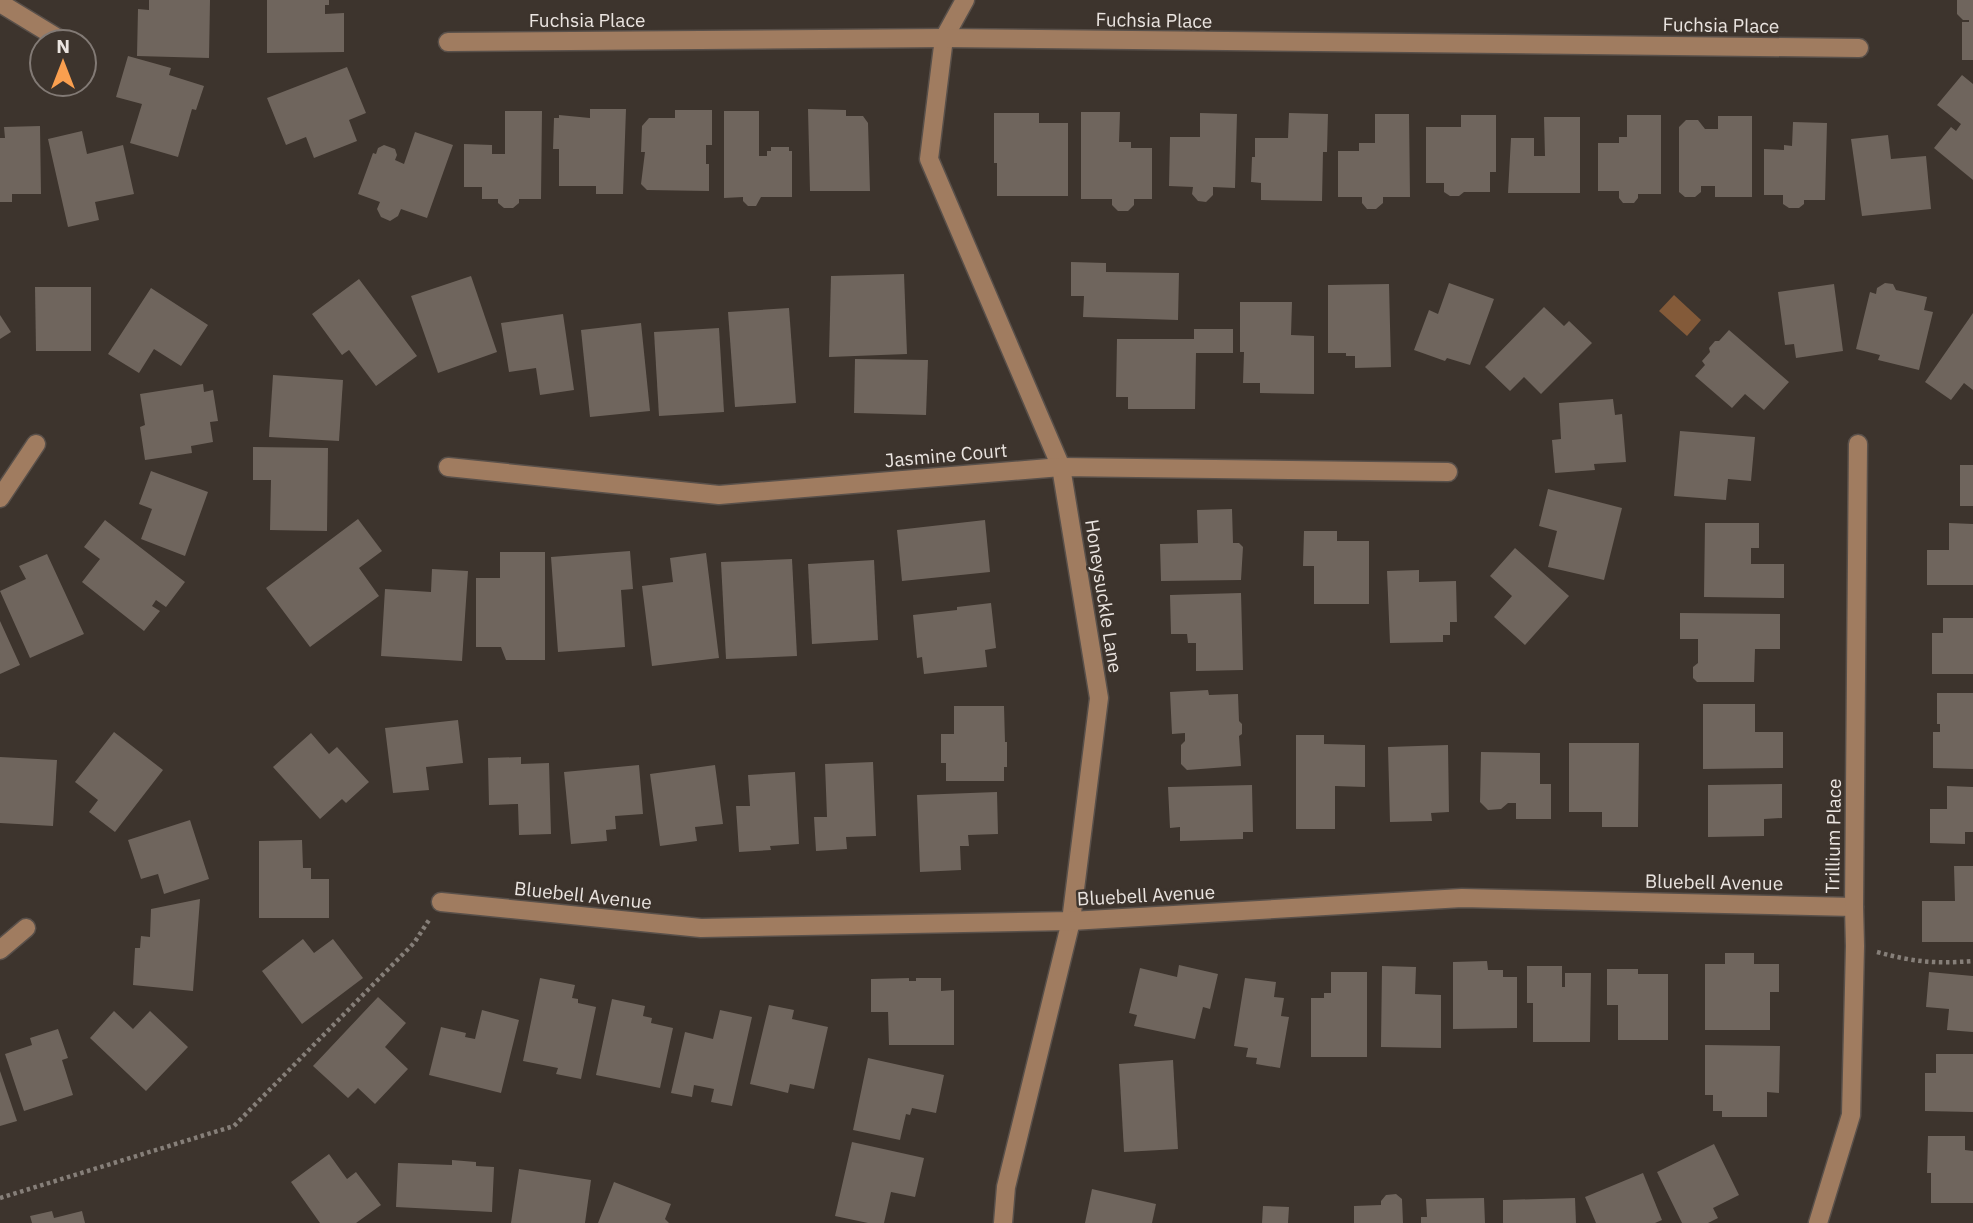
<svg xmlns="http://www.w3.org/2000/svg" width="1973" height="1223" viewBox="0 0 1973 1223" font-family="'IBM Plex Sans',sans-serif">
	<rect width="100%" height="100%" fill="#3d342d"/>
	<polygon fill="#835a39" points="1674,295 1701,320 1687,336 1659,311"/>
	<g fill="#6f655d">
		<polygon points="149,0 210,0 209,58 137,56 138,9 149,10"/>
		<polygon points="267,0 329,0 329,5 325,5 325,14 344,13 344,52 267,53"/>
		<polygon points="1957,0 1973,0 1973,60 1962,60 1962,22 1969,22 1969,20 1963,20 1957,14"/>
		<polygon points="128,56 171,68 169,75 204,86 196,110 192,109 178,157 130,143 142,104 116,97"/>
		<polygon points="347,67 366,113 349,120 357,141 314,158 306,137 286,145 267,98"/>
		<polygon points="1962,75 1973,84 1973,180 1934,148 1951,127 1956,131 1961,124 1937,105"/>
		<polygon points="590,109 626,109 623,194 596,194 596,186 559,186 559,149 553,149 554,118 559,118 559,115 590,118"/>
		<polygon points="808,109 846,110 846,116 863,116 868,123 870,191 810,191"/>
		<polygon points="675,110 712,110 712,145 706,145 706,164 709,164 709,191 647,190 641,184 645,152 641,152 642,126 649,118 675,118"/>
		<polygon points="505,111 542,111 541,199 519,199 519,203 513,208 504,208 498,203 498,199 482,199 482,187 464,187 464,144 492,145 492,154 505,154"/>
		<polygon points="724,111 759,111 759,156 767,156 767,151 771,151 771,147 789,147 789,151 792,151 792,197 761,197 756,206 748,206 743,201 743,197 724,198"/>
		<polygon points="1081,112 1120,112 1119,142 1131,142 1131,148 1152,148 1152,199 1134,199 1134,205 1128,211 1118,211 1112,205 1112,199 1081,199"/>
		<polygon points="994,113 1039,113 1039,123 1068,123 1068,196 997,196 997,163 994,163"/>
		<polygon points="1200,113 1237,114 1235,188 1213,187 1213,195 1206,202 1198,201 1192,194 1193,187 1169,186 1170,137 1200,137"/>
		<polygon points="1289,113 1328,114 1327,152 1323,152 1322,201 1261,200 1261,183 1251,182 1252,157 1255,157 1255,138 1288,138"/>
		<polygon points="1375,114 1409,114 1410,197 1383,197 1383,203 1376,209 1367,209 1362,203 1362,197 1338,197 1338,151 1359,151 1359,143 1375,143"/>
		<polygon points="1461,115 1496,115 1496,172 1490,172 1490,192 1464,192 1459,196 1450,196 1444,192 1444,183 1426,183 1426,127 1461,127"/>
		<polygon points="1627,115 1661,115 1661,194 1638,194 1638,198 1634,203 1623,203 1619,198 1619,191 1598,191 1598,143 1619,143 1619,137 1627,137"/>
		<polygon points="1718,116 1752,116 1752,197 1715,197 1715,186 1701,186 1701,192 1695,197 1685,197 1679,192 1679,127 1686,120 1698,120 1705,129 1718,129"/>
		<polygon points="1544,117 1580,117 1580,193 1508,193 1511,138 1534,138 1534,156 1545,156"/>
		<polygon points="1793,122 1827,123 1825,200 1804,200 1804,204 1799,208 1789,208 1783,204 1783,195 1764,195 1764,149 1784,150 1784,145 1792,146"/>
		<polygon points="40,126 41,194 12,194 12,202 0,202 0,138 5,138 4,127"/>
		<polygon points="82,131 87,154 123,145 134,194 95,202 99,220 68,227 48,139"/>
		<polygon points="415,132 453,145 427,218 401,209 398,216 390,221 381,217 377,209 380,202 358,194 373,153 376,154 378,148 384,145 395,149 397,155 395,160 404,164"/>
		<polygon points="1888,135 1891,159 1926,156 1931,209 1862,216 1851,139"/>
		<polygon points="1071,262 1106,263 1106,272 1179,273 1178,320 1083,317 1084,296 1071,296"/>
		<polygon points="904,274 907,354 829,357 831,276"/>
		<polygon points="471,276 497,352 438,373 411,296"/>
		<polygon points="359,279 417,356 376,386 349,350 342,355 312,314"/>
		<polygon points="1449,283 1494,299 1470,365 1447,358 1445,361 1414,350 1429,310 1438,314"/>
		<polygon points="1885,283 1893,284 1896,290 1927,297 1924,310 1933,312 1919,370 1878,360 1880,355 1856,349 1870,292 1876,294 1877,288"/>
		<polygon points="1389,284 1391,367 1355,368 1355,356 1346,356 1346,353 1328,353 1328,285"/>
		<polygon points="1834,284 1843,351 1796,358 1794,344 1785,345 1778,292"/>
		<polygon points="35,287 91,287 91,351 36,351"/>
		<polygon points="151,288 208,325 181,366 154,349 139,373 108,354"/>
		<polygon points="1240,302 1292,302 1291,335 1314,336 1314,394 1260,393 1260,383 1243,383 1244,352 1240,352"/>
		<polygon points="1544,307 1564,326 1569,321 1592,343 1541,394 1524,377 1510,391 1485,367"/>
		<polygon points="789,308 796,403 735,407 728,312"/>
		<polygon points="1973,313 1973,390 1964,383 1951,400 1925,382"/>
		<polygon points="563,314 574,390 540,395 536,368 509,372 501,323"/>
		<polygon points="0,315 11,332 0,339"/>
		<polygon points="641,323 650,411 590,417 581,330"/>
		<polygon points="719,328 724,412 659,416 654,332"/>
		<polygon points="1194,329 1233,329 1233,353 1196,353 1195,409 1128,409 1128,397 1116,397 1117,339 1194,339"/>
		<polygon points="1729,330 1789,382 1764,410 1745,394 1732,408 1695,376 1705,365 1702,361 1710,352 1709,348 1715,341 1719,341"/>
		<polygon points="855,359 928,360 926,415 854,413"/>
		<polygon points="273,375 343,380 339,441 269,437"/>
		<polygon points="203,384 204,392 213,390 218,421 210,422 213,442 191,446 192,453 145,460 140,427 145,425 140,394"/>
		<polygon points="1613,399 1615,415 1622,414 1626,462 1594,464 1595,470 1555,473 1552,440 1561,439 1559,403"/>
		<polygon points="1680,431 1755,437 1751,481 1728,479 1726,500 1674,496"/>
		<polygon points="253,447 328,448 327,531 270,530 271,480 253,480"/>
		<rect x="1960" y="465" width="13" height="41"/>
		<polygon points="151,471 208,492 185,556 141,539 152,509 139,504"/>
		<polygon points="1548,489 1622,508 1604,580 1548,567 1557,531 1539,526"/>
		<polygon points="1232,509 1233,543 1239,543 1243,547 1241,580 1161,581 1160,544 1198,543 1197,510"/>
		<polygon points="358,519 382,551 359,568 379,596 310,647 266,588"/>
		<polygon points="105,520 185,582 166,607 156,600 152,606 160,611 144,631 82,582 100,559 84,547"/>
		<polygon points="985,520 990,572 902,581 897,530"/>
		<polygon points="1705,523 1759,523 1759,548 1751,548 1751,564 1784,564 1784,598 1704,597"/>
		<polygon points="1949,523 1973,524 1973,585 1927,585 1927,550 1949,550"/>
		<polygon points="1304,531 1337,531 1337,541 1369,541 1369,604 1314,604 1314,566 1303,566"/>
		<polygon points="1515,548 1569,596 1525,645 1494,617 1512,596 1490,576"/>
		<polygon points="630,551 633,589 621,590 625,647 558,652 551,557"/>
		<polygon points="500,552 545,552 545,660 506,660 501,647 476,647 476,578 500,578"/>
		<polygon points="706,553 719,658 652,666 642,586 673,582 670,558"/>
		<polygon points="47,554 84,634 30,658 0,591 26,579 19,566"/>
		<polygon points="792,559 797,656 726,659 721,562"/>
		<polygon points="874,560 878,640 812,644 808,564"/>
		<polygon points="432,569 468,571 462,661 381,656 385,589 431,592"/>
		<polygon points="1419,570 1419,582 1456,581 1457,622 1450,622 1450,635 1443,635 1443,642 1390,643 1387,571"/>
		<polygon points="1241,593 1243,670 1196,671 1196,643 1188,643 1187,634 1171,634 1170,595"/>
		<polygon points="991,603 996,648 985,650 987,667 924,674 922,657 917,658 913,615 957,610 957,607"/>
		<polygon points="1680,613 1780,614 1780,649 1755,649 1754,682 1697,682 1693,678 1693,667 1698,663 1698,639 1680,639"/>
		<polygon points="1943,618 1973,618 1973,674 1932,674 1932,633 1943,633"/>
		<polygon points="0,621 20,665 0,674"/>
		<polygon points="1208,690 1209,695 1238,694 1239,721 1242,724 1242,734 1239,736 1241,766 1187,770 1181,764 1181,745 1185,741 1185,733 1172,734 1170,692"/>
		<polygon points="1937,693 1973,693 1973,769 1933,768 1933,732 1940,732 1940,724 1937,724"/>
		<polygon points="1703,704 1755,704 1755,732 1783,732 1783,768 1703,769"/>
		<polygon points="954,706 1004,706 1005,742 1007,742 1007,767 1004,767 1004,781 946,781 946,763 941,763 941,734 954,734"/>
		<polygon points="458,720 463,763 426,767 429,790 393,793 385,728"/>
		<polygon points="114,732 163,770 115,832 89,812 98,800 75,782"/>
		<polygon points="311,733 329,754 337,747 369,782 346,803 342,799 320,819 273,767"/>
		<polygon points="1296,735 1324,735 1324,744 1365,745 1365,787 1335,786 1335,829 1296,829"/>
		<polygon points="1569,743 1639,743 1638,827 1602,827 1602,812 1569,812"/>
		<polygon points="1448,745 1449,812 1431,813 1432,821 1390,822 1388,747"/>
		<polygon points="1481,752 1540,753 1540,784 1551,784 1551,819 1516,819 1516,803 1508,803 1501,809 1488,810 1480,802"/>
		<polygon points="0,757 57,760 53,826 0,823"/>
		<polygon points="521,757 521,764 549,763 551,834 519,835 518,804 489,805 488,758"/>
		<polygon points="873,762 876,836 846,837 847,849 816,851 814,817 827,817 825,764"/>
		<polygon points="639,765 643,814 615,816 616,829 606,830 607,841 571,844 564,772"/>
		<polygon points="715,765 723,824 695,827 697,841 660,846 650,774"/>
		<polygon points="795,772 799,844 770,846 771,850 739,852 736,806 750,806 748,775"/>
		<polygon points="1782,784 1782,818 1764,819 1764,836 1708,837 1708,785"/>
		<polygon points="1252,785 1253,832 1243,832 1243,839 1180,841 1180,827 1170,828 1168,787"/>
		<polygon points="1947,786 1973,787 1973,832 1965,832 1965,844 1930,843 1930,809 1947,809"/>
		<polygon points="997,792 998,834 968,835 969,846 960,846 961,870 920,872 917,795"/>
		<polygon points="190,820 209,879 164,894 158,874 141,879 128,840"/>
		<polygon points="302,840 303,868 311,868 311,879 329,879 329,918 259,918 259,841"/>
		<polygon points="1954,866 1973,866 1973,942 1922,942 1922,901 1955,901"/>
		<polygon points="200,899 193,991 133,985 135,948 140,948 141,936 150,937 151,909"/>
		<polygon points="303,939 314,953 333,939 363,978 302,1024 262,971"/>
		<polygon points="1725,953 1754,953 1754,964 1779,964 1779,992 1770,992 1770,1030 1705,1030 1705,964 1725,964"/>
		<polygon points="1487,961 1488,970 1503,970 1503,977 1517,977 1517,1028 1453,1029 1453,962"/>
		<polygon points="1179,965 1218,974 1210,1009 1203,1007 1195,1039 1134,1026 1137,1015 1129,1013 1140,968 1177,977"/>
		<polygon points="1382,966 1416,967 1415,994 1441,995 1441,1048 1381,1047"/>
		<polygon points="1527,966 1562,966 1562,987 1565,987 1565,973 1591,973 1590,1042 1533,1042 1533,1003 1527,1003"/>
		<polygon points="1607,969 1638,969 1638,974 1668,974 1668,1040 1618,1040 1618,1005 1607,1005"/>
		<polygon points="1331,972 1367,972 1367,1057 1311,1057 1311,998 1324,998 1324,993 1331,993"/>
		<polygon points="1929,972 1973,976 1973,1032 1947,1030 1949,1009 1926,1007"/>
		<polygon points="540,978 575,985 572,998 578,999 578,1003 596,1007 581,1079 556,1074 558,1068 523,1061"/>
		<polygon points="909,978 909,981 916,981 916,978 941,978 941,991 954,990 954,1045 889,1045 888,1012 871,1012 871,979"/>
		<polygon points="1245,978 1276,982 1274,997 1284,998 1281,1016 1289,1017 1280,1068 1256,1064 1257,1058 1246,1057 1248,1048 1234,1046"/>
		<polygon points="378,997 406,1023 385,1047 408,1069 375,1104 358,1088 348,1098 313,1066"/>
		<polygon points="612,999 645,1006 643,1016 652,1018 651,1023 673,1028 660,1088 596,1075"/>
		<polygon points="769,1005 794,1010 792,1019 828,1027 814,1089 790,1084 788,1093 750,1084"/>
		<polygon points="482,1010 519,1020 501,1093 429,1075 441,1027 466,1033 465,1037 475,1039"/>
		<polygon points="720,1010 752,1017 732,1106 711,1102 714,1089 694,1085 692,1097 671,1093 685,1032 713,1039"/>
		<polygon points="114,1011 133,1029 150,1011 188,1047 146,1091 90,1038"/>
		<polygon points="58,1029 68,1058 62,1060 73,1095 24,1111 5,1054 32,1045 30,1038"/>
		<polygon points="1705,1045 1780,1046 1779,1093 1767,1092 1767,1117 1722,1117 1722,1111 1713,1111 1713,1095 1705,1095"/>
		<polygon points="1936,1054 1973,1054 1973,1112 1925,1111 1925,1073 1936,1073"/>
		<polygon points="868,1058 944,1075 936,1113 912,1108 910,1115 906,1114 900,1140 853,1130"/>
		<polygon points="1173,1060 1178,1149 1124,1152 1119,1064"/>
		<polygon points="0,1071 17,1121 0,1126"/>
		<polygon points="1928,1136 1965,1136 1965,1150 1973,1151 1973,1203 1931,1203 1931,1173 1927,1173"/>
		<polygon points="852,1142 924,1158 915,1197 891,1192 884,1223 868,1223 835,1216"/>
		<polygon points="1714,1144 1739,1195 1713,1208 1718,1218 1708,1223 1682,1223 1657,1172"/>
		<polygon points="329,1154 347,1179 356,1172 381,1205 356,1223 320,1223 291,1182"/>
		<polygon points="452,1160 476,1162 476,1166 494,1167 492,1212 396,1207 398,1163 452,1165"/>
		<polygon points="519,1169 591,1180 585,1223 511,1223"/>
		<polygon points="1643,1173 1662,1220 1655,1223 1596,1223 1585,1197"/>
		<polygon points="614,1182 671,1204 665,1219 669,1223 598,1223"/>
		<polygon points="1092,1189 1156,1204 1152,1223 1085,1223"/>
		<polygon points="1396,1194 1402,1199 1403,1223 1354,1223 1354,1206 1381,1205 1381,1201 1386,1195"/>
		<polygon points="1484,1198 1485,1223 1421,1223 1421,1217 1427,1217 1426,1199"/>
		<polygon points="1575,1198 1576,1223 1503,1223 1503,1200"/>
		<polygon points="1263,1206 1289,1207 1288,1223 1262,1223"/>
		<polygon points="52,1211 54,1218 82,1211 85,1223 32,1223 30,1216"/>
	</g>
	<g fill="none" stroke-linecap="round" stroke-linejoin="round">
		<g stroke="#59504a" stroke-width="21">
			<g id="minor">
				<polyline points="965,0 944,38 929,159 1061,467 1099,698 1071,921 1006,1187 1003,1223"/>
				<polyline points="0,3 64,42"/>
				<polyline points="448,42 944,38 1859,48"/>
				<polyline points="448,467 719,495 1061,467 1448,472"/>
				<polyline points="0,498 36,444"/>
				<polyline points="441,902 701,928 1071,921 1462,898 1854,907"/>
				<polyline points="0,950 26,928"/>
				<polyline points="1818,1223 1851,1115 1855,946 1854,907 1858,444"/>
			</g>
		</g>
		<g stroke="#867f79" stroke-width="4.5" stroke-dasharray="3.5 3.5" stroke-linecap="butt">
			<path d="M1877,952c37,10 58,12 96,9"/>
			<polyline points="0,1198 234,1126 414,943 429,920"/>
		</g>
		<use href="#minor" stroke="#a07c60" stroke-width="18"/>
	</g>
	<g text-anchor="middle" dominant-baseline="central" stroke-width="5" stroke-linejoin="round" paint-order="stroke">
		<g font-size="19" fill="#eae4e0" stroke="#3d342d">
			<text x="587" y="20">Fuchsia Place</text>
			<text transform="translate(1154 20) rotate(1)">Fuchsia Place</text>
			<text transform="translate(1721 25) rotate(1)">Fuchsia Place</text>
			<text transform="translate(946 455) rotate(-5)">Jasmine Court</text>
			<text transform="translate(1104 596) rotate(81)">Honeysuckle Lane</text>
			<text transform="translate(1833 836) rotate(-89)">Trillium Place</text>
			<text transform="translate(1714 882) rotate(1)">Bluebell Avenue</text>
			<text transform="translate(583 895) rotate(6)">Bluebell Avenue</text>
			<text transform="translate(1146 895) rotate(-3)">Bluebell Avenue</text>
		</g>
	</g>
	<g transform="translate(63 63)"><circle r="33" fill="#3d342d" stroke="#827a75" stroke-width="2"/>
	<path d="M0-5L12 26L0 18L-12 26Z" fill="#fa9f4f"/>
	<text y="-10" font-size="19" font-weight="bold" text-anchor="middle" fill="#eae4e0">N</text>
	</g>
</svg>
